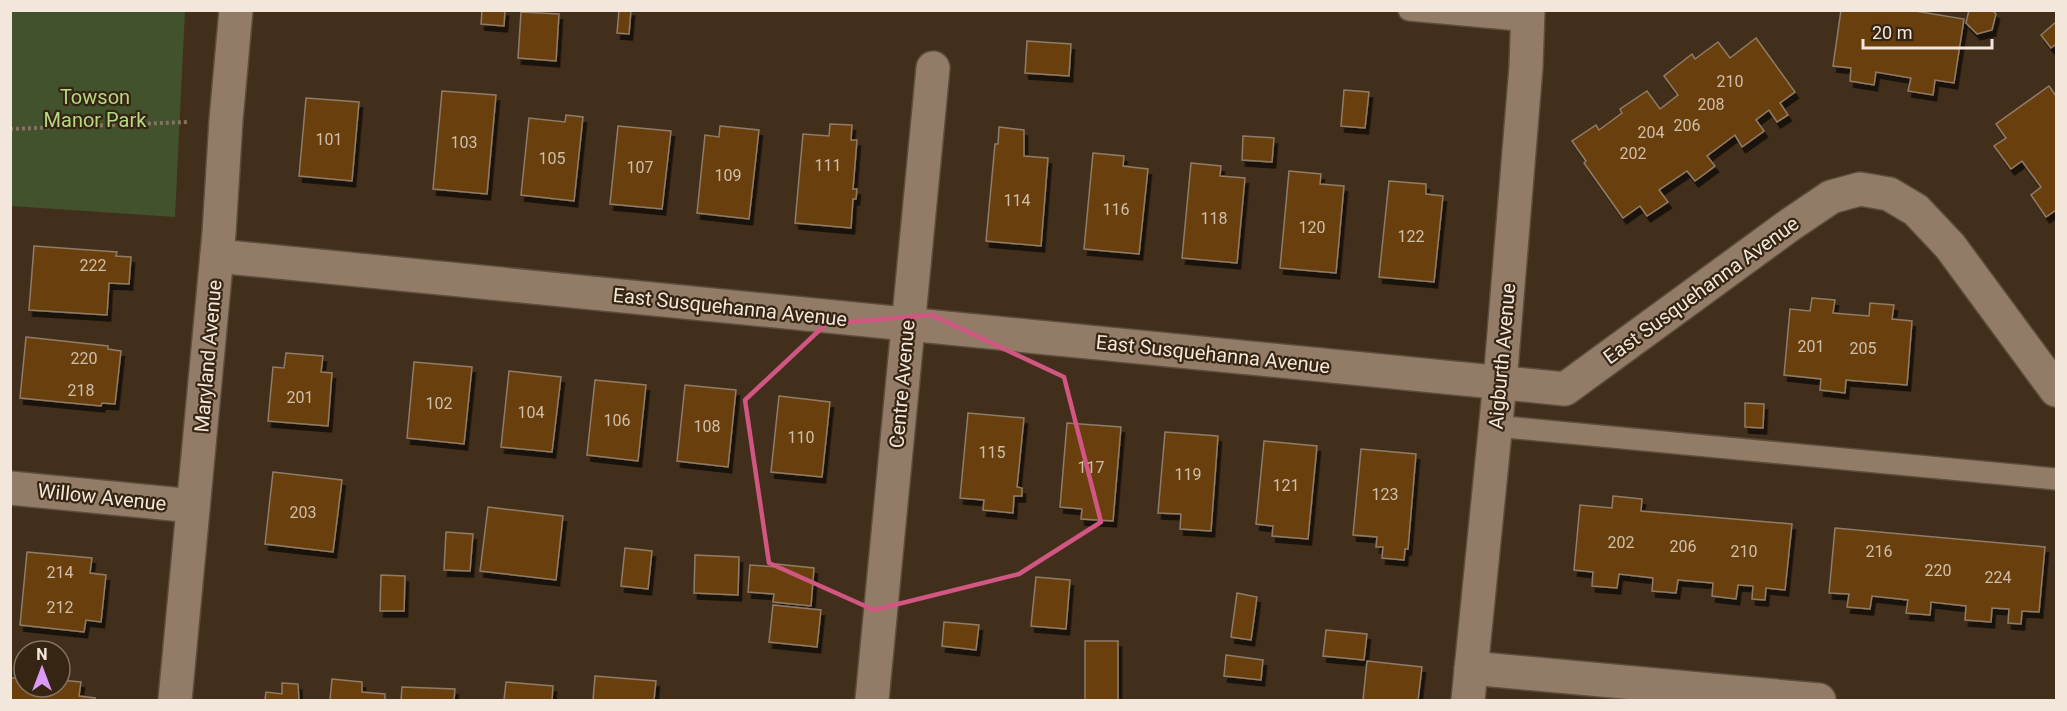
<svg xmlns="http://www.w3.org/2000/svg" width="2067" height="711" viewBox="0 0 2067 711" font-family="Roboto,sans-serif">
	<defs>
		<filter id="shadow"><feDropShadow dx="3.5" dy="6" stdDeviation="0" flood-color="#0009"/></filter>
	</defs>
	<rect width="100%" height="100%" fill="#412f1c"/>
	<polygon fill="#42522c" points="10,11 185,11 175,217 11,206"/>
	<g fill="#69410d" stroke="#907b66" stroke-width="1.5" filter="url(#shadow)">
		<polygon points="482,10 505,10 504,26 481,24"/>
		<polygon points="619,10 631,10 629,34 617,33"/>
		<polygon points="1841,10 1909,10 1964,19 1954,83 1935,80 1933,95 1908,91 1911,78 1876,72 1874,85 1850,81 1851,68 1833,66"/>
		<polygon points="1969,10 1992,10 1996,14 1992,30 1977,34 1966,23"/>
		<polygon points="521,12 559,14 556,61 518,58"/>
		<polygon points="2056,22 2056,44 2051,48 2041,35"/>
		<polygon points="1756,38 1795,92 1780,103 1788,115 1777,122 1769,110 1756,120 1764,131 1742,147 1735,135 1707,156 1715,166 1695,181 1687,171 1659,190 1668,202 1647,216 1640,206 1623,218 1584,163 1586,161 1572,141 1596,125 1599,130 1622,113 1620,109 1647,91 1660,109 1678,95 1664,76 1692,54 1695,59 1718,42 1730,58"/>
		<polygon points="1027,41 1071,44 1069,76 1025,73"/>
		<polygon points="2049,86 2056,96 2056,210 2046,217 2031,195 2041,187 2022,161 2011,169 1994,146 2006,138 1996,124"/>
		<polygon points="1344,90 1369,92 1365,128 1341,126"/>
		<polygon points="442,91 496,95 487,194 433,189"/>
		<polygon points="306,98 359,102 352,181 299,176"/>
		<polygon points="566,115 583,117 574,201 521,195 529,118 565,122"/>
		<polygon points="830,124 852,125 851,140 857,140 853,189 857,189 856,199 853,199 851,228 795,223 803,134 829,136"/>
		<polygon points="618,126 671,131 662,209 610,204"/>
		<polygon points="720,126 759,130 749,219 697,213 705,135 719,137"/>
		<polygon points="999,127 1024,130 1024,156 1048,158 1041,246 986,241 995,144 998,144"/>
		<polygon points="1243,136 1274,138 1272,162 1242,160"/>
		<polygon points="1093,153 1124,156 1123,166 1148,169 1139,254 1084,249"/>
		<polygon points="1191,163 1221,166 1220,176 1245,178 1237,263 1182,258"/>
		<polygon points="1289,171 1321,174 1320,184 1344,186 1336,273 1280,268"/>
		<polygon points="1389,181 1426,184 1426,194 1443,196 1434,282 1379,277"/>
		<polygon points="34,246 117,252 116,256 131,257 129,284 109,283 107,315 29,310"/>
		<polygon points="1812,298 1835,300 1833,313 1869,316 1870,303 1894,305 1892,319 1912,321 1907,385 1846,380 1845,393 1820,390 1821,379 1784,375 1790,309 1810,311"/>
		<polygon points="26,337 108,346 108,349 121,351 115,404 102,403 101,406 20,398"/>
		<polygon points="286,353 323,356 321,372 332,373 328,426 268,421 273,367 284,368"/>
		<polygon points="414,362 472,367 464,444 407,438"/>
		<polygon points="509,371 561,377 552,452 501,447"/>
		<polygon points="595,380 646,385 638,461 587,455"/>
		<polygon points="685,385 736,390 728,467 677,461"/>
		<polygon points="779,396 830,402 822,477 771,472"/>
		<polygon points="1745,403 1764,404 1763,428 1745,427"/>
		<polygon points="968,413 1024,418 1017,487 1022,488 1022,496 1014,496 1013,513 983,510 984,500 960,498"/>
		<polygon points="1067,423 1121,427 1113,521 1081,519 1082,509 1060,507"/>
		<polygon points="1165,432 1218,436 1211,531 1180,529 1181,514 1158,513"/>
		<polygon points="1264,441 1317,446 1308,539 1272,536 1273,526 1256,524"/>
		<polygon points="1361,449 1416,454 1408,549 1405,549 1404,560 1382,558 1383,547 1376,547 1377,537 1353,535"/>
		<polygon points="273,472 342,480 333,552 265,544"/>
		<polygon points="1613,496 1642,499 1641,511 1792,524 1785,590 1766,588 1765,600 1752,599 1753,586 1738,585 1736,599 1712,596 1713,583 1678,580 1676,593 1652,591 1653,578 1619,574 1617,588 1592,586 1593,572 1574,570 1580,505 1612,508"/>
		<polygon points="488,507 563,516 556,580 480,571"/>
		<polygon points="1835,528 2045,547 2039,612 2022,611 2021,624 2008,623 2009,609 1992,608 1991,622 1965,620 1966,606 1931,602 1930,615 1906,613 1908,600 1872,596 1870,609 1847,607 1849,594 1829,593"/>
		<polygon points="446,532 473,534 470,571 444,570"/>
		<polygon points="625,548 652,551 648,589 621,586"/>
		<polygon points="27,552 92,558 90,573 106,575 101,622 86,620 84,632 20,625"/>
		<polygon points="695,555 739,557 738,595 694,593"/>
		<polygon points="776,564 814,568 811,606 773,602 774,594 748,592 750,565 776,567"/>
		<polygon points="381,575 405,576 404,611 380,611"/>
		<polygon points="1036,577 1070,580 1066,629 1031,626"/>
		<polygon points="1237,593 1257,597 1251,640 1231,637"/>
		<polygon points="773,605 821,610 817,647 769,642"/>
		<polygon points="944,622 979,625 976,650 942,646"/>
		<polygon points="1326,630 1367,634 1364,660 1323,656"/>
		<rect x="1085" y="641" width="33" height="59"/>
		<polygon points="1226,655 1263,660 1261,680 1224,676"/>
		<polygon points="1367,661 1422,667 1418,700 1363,700"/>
		<polygon points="16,676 24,676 24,687 60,687 60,680 81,682 79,696 95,698 95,700 10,700 10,678 16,678"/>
		<polygon points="595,676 656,681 654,700 593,700"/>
		<polygon points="332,679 362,682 362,692 385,694 385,700 330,700"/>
		<polygon points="506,682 553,686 552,700 504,700"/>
		<polygon points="282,683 298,684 299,700 265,700 266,692 282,694"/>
		<polygon points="402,687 455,689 454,700 401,700"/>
	</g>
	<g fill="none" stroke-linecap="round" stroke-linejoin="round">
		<g stroke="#5c4d3d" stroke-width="24">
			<g id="service">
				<polyline points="1409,10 1528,21"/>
				<polyline points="1495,426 2056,479"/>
			</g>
		</g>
		<g stroke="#5c4d3d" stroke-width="36">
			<g id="minor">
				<polyline points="217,256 1565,389 1791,224 1831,197 1860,189 1889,194 1916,210 1950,246 2056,390"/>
				<polyline points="10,488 193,506"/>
				<polyline points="1471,668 1819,700"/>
				<polyline points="175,700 219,233 226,120 236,10"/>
				<polyline points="872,700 933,68"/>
				<polyline points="1468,700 1500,382 1526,67 1528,10"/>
			</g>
		</g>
		<polyline stroke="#837362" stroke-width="4" stroke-dasharray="3 3" stroke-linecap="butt" points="10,129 187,122"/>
		<use href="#service" stroke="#927c67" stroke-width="21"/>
		<use href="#minor" stroke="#927c67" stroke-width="33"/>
	</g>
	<path fill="none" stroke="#d15681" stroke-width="4.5" stroke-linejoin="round" d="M932,315l132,62 37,145 -82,52 -145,36 -105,-47 -24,-163 81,-76z"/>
	<g text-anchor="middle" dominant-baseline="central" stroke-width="4.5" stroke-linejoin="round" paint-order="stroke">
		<g font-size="16" fill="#d0bea8">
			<text x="1730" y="81">210</text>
			<text x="1711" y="104">208</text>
			<text x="1687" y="125">206</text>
			<text x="1651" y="132">204</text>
			<text x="329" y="139">101</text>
			<text x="464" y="142">103</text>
			<text x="1633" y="153">202</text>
			<text x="552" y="158">105</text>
			<text x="828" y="165">111</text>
			<text x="640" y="167">107</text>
			<text x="728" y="175">109</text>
			<text x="1017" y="200">114</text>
			<text x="1116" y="209">116</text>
			<text x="1214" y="218">118</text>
			<text x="1312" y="227">120</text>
			<text x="1411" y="236">122</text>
			<text x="93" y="265">222</text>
			<text x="1811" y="346">201</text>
			<text x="1863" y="348">205</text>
			<text x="84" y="358">220</text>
			<text x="81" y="390">218</text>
			<text x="300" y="397">201</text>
			<text x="439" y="403">102</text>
			<text x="531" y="412">104</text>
			<text x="617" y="420">106</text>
			<text x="707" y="426">108</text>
			<text x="801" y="437">110</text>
			<text x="992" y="452">115</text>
			<text x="1091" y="467">117</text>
			<text x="1188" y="474">119</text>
			<text x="1286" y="485">121</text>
			<text x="1385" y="494">123</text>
			<text x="303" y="512">203</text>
			<text x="1621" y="542">202</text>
			<text x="1683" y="546">206</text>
			<text x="1744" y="551">210</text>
			<text x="1879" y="551">216</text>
			<text x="1938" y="570">220</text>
			<text x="60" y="572">214</text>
			<text x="1998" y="577">224</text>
			<text x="60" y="607">212</text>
		</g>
		<g font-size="20" fill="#b5d885" stroke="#362512">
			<text x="95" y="97">Towson<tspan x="95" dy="23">Manor Park</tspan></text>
		</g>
		<g font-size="20" fill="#f3e7db" stroke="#362512">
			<text transform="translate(1701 290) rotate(-36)">East Susquehanna Avenue</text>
			<text transform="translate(730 307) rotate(6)">East Susquehanna Avenue</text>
			<text transform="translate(1213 354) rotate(6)">East Susquehanna Avenue</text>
			<text transform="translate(208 356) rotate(-85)">Maryland Avenue</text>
			<text transform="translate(1502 356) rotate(-85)">Aigburth Avenue</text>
			<text transform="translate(902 384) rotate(-85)">Centre Avenue</text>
			<text transform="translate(102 497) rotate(6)">Willow Avenue</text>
		</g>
	</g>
	<rect width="2067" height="711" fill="none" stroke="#f3e7db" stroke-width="24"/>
	<g transform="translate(42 669)"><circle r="28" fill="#362512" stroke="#827362" stroke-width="1.5"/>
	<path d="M0-4.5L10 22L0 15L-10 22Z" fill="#da9af6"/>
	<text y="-9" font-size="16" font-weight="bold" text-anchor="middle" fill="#f3e7db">N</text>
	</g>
	<path d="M1863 39v9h129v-9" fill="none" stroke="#f3e7db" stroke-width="3"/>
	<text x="1872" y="39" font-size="18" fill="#f3e7db" stroke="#362512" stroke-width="4.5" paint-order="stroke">20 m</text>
</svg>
